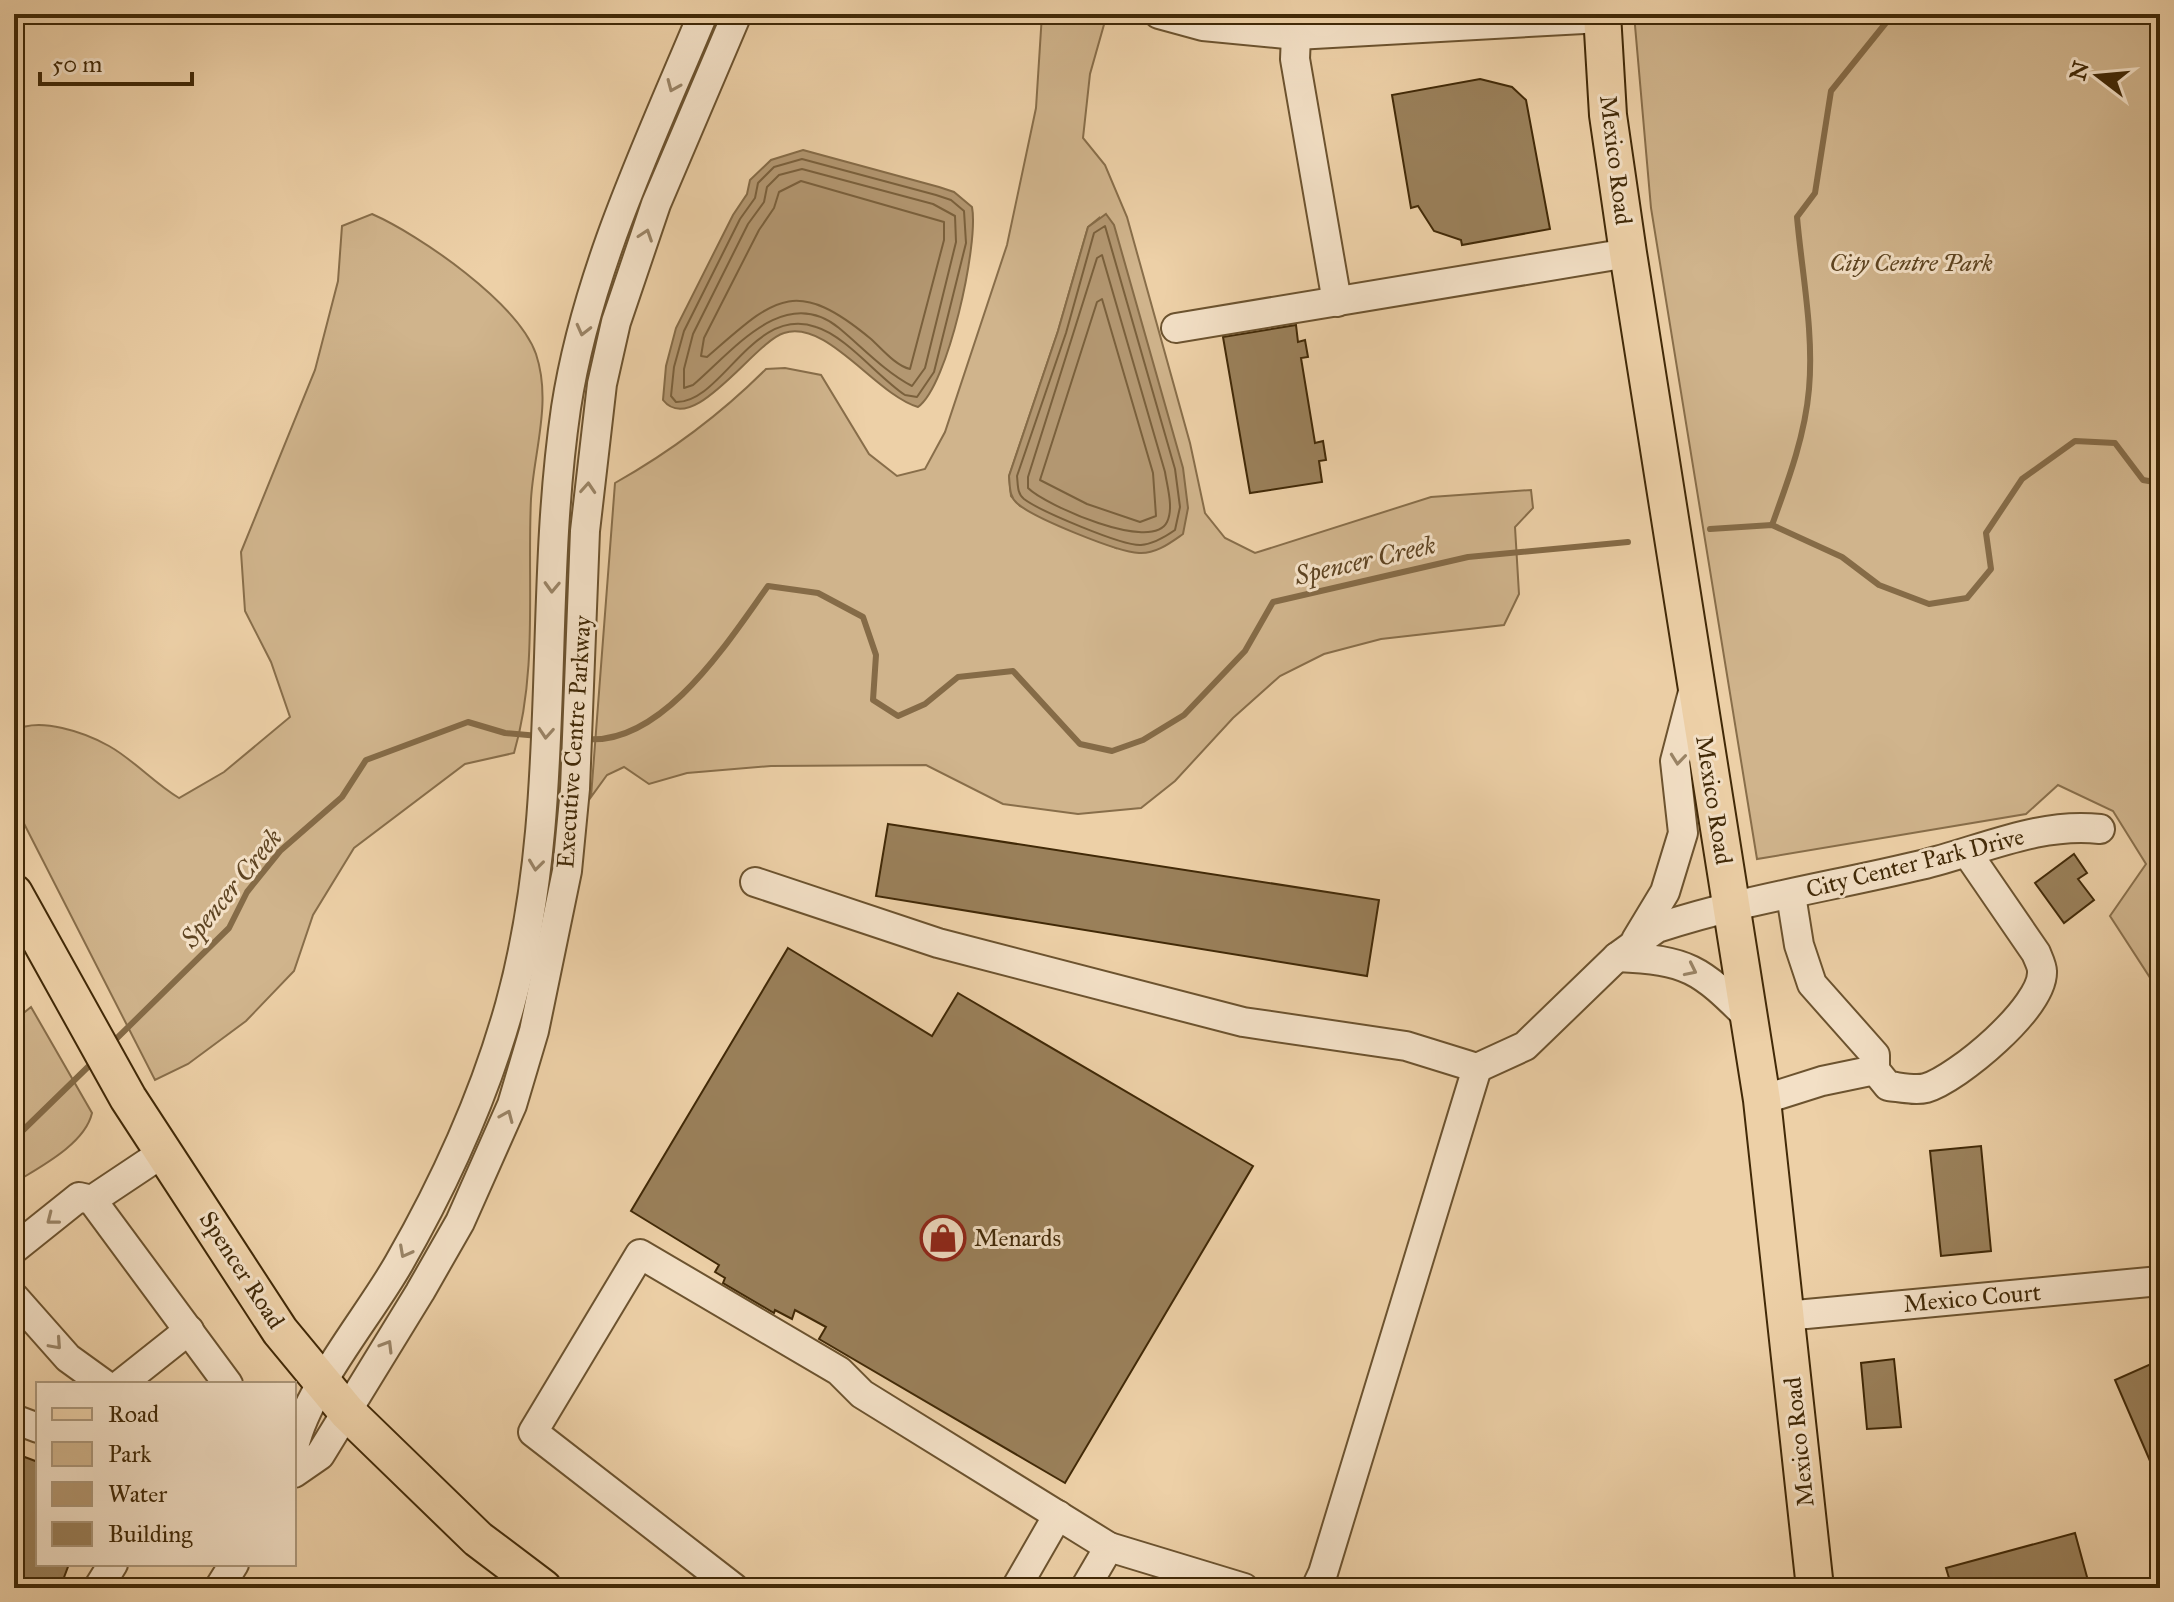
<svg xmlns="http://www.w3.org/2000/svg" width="2174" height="1602" viewBox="0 0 2174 1602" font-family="'IM FELL Great Primer',serif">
	<rect width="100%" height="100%" fill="#edd0a7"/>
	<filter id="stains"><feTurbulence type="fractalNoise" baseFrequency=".0025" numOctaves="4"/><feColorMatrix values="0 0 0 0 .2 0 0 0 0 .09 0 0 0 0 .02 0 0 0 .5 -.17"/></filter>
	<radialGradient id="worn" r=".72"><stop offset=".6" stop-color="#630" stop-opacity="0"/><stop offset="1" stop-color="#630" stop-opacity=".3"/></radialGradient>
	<g fill="#d0b48c" stroke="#886e4a" stroke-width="2" fill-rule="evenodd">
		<path d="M1042,14h65l-17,60 -7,64 22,27 22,52 63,226 15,70 20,25 30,15 176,-56 100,-7 2,18 -18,19 4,67 -15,31 -123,14 -57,15 -44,22 -47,42 -58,63 -34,27 -63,6 -75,-10 -77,-39 -155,1 -84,7 -38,11 -25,-17 -17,8 -16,22 24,-314c55,-31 106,-69 151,-114l19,-1 36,7 48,79 28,22 28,-7 20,-37 62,-187 29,-137zM1099,218l17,330 -96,-42 -9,-10 -2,-20 49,-145 30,-104z"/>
		<polygon points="1634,14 2160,14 2160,993 2110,916 2146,864 2113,811 2058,785 2026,814 1757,859 1651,208"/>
		<path d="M372,214c48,21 146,89 164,140 16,48 -2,97 -5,145 -4,84 7,172 -17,254l-49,11 -111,84 -41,67 -19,56 -48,50 -58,43 -33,16 -141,-276v-73c25,-15 72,2 95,15 25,14 45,37 70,52l45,-26 66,-55 -19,-55 -26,-51 -4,-59 74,-182 23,-89 4,-55z"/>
		<path d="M31,1007l61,106c-7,31 -52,54 -78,70v-154l1,-9z"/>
	</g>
	<g fill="#b39771" stroke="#856b47" stroke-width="2">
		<path d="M803,150l136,37 15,5 18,15c7,36 -24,179 -54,200 -43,-13 -91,-88 -134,-74 -30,9 -91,105 -121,67l3,-34 10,-38 57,-113 14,-21 3,-14 21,-20z"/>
		<path d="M1106,214l8,11 69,243 5,40 -5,26c-13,9 -27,20 -44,19 -22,-1 -105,-35 -121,-49 -9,-7 -8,-17 -9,-28l49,-145 30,-104z"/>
	</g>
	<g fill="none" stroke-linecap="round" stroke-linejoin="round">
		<g stroke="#7a603c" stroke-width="2">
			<path d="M802,159l134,36 15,5 13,11 2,32 -32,129 -17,25 -12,-2c-27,-18 -59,-59 -89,-68 -63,-22 -94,76 -140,75l-5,-6 3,-29 10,-36 56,-112 15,-21 3,-15 16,-16z"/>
			<path d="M802,169l131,35 22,12 1,26 -31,126 -13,18c-27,-14 -50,-39 -73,-58 -55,-45 -107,24 -146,57l-9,3v-19l9,-35 55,-110 16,-22 3,-15 12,-12z"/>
			<path d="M801,181l143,41v18l-34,129c-14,-3 -28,-20 -39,-30 -78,-65 -98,-39 -164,18l-6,-1 3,-18 55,-108 15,-22 5,-16z"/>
			<path d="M1105,226l70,243 5,38 -5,23c-10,7 -21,14 -34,15 -19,1 -101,-34 -117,-46 -7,-5 -6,-15 -7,-23l49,-143 28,-100z"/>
			<path d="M1102,255l63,217c2,14 9,36 2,50 -15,31 -122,-17 -139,-34v-11l69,-219z"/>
			<polygon points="1102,299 1153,473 1156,516 1140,522 1087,504 1040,480 1097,302"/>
		</g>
		<g stroke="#856b47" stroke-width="6">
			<path d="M1772,525c16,-44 33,-89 37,-136 5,-57 -7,-115 -12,-172l18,-24 16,-102 58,-72v-5"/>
			<polyline points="1710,529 1772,525 1842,557 1879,585 1929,604 1967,598 1991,569 1986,533 2022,479 2075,441 2115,443 2143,480 2160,483"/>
			<path d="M586,739c77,7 143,-99 182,-153l50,7 45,24 13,38 -3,45 25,16 27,-12 33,-27 55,-6 67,73 32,7 31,-11 41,-25 61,-64 28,-49 195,-45 160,-15"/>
			<polyline points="112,1043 229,928 247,892 280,851 342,797 366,760 468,722 505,733 539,736"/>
			<polyline points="14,1139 93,1062"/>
		</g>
	</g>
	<g fill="#9a805a" stroke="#412907" stroke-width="2">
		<polygon points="1480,79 1512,87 1526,100 1550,229 1462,245 1461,240 1434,231 1418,206 1411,208 1392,95"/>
		<polygon points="1296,325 1298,342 1305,340 1308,357 1301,358 1315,443 1323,441 1326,460 1319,461 1322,482 1250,493 1223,337"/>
		<polygon points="888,824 1379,900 1367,976 876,896"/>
		<polygon points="2074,854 2087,873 2078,879 2094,900 2064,923 2035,883"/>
		<polygon points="788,948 932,1036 958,993 1253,1166 1065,1483 819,1339 826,1327 795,1310 792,1319 775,1310 774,1313 723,1283 725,1278 715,1272 719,1265 631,1211"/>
		<polygon points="1981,1146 1991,1251 1941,1256 1930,1151"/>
		<polygon points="1894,1359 1901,1427 1867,1429 1861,1363"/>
		<polygon points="2160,1360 2160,1484 2115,1380"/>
		<polygon points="14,1453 38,1462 38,1564 69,1564 60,1588 14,1588"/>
		<polygon points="2075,1533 2090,1588 1952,1588 1946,1568"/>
	</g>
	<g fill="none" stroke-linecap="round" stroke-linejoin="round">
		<g stroke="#6c532f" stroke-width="32">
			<g id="minor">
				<polyline points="1159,14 1203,26 1296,35 1602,18"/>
				<polyline points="1296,35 1295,59 1337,302"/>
				<polyline points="1176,328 1628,253"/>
				<path d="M755,882l183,61 305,79 163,24 71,22 48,-22 92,-89 40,-29c85,-28 176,-42 264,-63 59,-14 117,-43 179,-36"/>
				<polyline points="1636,940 1665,892 1683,833 1675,761 1694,688"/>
				<path d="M1617,957c71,3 83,12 132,61"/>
				<path d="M1875,1070l13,16c11,1 27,5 38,2 31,-9 118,-81 116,-117 0,-5 -4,-13 -6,-18l-68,-99"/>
				<polyline points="1762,1100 1822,1081 1875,1070 1875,1055 1812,984 1799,945 1791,895"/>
				<polyline points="92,1200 164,1152"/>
				<polyline points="14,1249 79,1197 92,1200 228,1384"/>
				<polyline points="14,1297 68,1358 104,1384"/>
				<polyline points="1785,1316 2160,1281"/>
				<polyline points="121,1384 189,1330"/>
				<polyline points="14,1419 38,1428"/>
				<path d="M294,1447c13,-58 75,-131 105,-184 47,-82 86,-168 111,-258 54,-195 27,-399 56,-597 21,-137 84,-267 137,-394"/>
				<polyline points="294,1473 320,1455 420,1292 460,1222 512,1105 534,1031 567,871 575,789 585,531 602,384 616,322 656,204 737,14"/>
				<polyline points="98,1588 113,1564"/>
				<polyline points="219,1588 234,1564"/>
				<polyline points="734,1588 533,1432 640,1254 839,1371 862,1394 1109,1547"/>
				<polyline points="1016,1588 1058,1515"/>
				<polyline points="1085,1588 1109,1547 1244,1588"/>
				<polyline points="1316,1588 1323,1573 1477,1068"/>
			</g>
		</g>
		<g stroke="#412907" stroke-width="40">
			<g id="major">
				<polyline points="1602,14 1608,115 1628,253 1762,1100 1815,1588"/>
				<polyline points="14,893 128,1098 280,1331 347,1412 478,1539 543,1588"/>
			</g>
		</g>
		<use href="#minor" stroke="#f3e0c6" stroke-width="28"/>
		<use href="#major" stroke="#edd0a7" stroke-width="36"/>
	</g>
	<defs><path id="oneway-chevron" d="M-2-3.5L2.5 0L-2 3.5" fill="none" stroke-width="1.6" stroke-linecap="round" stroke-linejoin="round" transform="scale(2)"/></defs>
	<g stroke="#9a8466">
		<use href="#oneway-chevron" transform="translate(673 86) rotate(113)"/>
		<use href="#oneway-chevron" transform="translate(646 235) rotate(-71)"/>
		<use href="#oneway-chevron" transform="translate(583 330) rotate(104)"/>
		<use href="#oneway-chevron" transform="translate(588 488) rotate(-86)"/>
		<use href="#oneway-chevron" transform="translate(552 587) rotate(92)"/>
		<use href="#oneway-chevron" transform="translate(546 733) rotate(94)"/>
		<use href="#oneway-chevron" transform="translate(1678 759) rotate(96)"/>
		<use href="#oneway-chevron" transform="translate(536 865) rotate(97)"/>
		<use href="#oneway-chevron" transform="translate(1691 970) rotate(26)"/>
		<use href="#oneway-chevron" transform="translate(507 1116) rotate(-67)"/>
		<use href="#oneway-chevron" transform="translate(52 1219) rotate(142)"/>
		<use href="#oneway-chevron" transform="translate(405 1252) rotate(118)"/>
		<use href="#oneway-chevron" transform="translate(56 1344) rotate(48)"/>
		<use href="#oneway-chevron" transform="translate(387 1346) rotate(-59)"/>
	</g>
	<defs>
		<g id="shop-ring" transform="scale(2.3)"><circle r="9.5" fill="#f3e0c6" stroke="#8f2418" stroke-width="1.5"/><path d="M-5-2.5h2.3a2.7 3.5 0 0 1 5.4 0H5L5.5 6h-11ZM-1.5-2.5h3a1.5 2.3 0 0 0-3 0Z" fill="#8f2418"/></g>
	</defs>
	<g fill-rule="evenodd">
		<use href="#shop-ring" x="943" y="1238"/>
	</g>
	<g text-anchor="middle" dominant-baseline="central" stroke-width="6" stroke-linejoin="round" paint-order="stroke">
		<g font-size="24" fill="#412907" stroke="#f3e0c6">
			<text transform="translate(1616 160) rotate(83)">Mexico Road</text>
			<text transform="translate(574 742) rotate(-86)">Executive Centre Parkway</text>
			<text transform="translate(1714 800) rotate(81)">Mexico Road</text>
			<text transform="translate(1915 863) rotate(-14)">City Center Park Drive</text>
			<text transform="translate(242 1270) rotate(57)">Spencer Road</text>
			<text transform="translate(1972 1298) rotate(-5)">Mexico Court</text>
			<text transform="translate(1799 1442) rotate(-96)">Mexico Road</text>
		</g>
		<g font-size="24" font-style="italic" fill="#5e4522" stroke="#f3e0c6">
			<text x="1911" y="263">City Centre Park</text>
		</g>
		<g font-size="24" fill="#412907" stroke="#f3e0c6" text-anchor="start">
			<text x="974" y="1238">Menards</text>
		</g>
		<g font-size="26" font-style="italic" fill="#5e4422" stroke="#f3e0c6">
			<text transform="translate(1365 560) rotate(-13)">Spencer Creek</text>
			<text transform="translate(231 888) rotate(-51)">Spencer Creek</text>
		</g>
	</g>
	<rect width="2174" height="1602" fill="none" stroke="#edd0a7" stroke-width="48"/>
	<rect x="16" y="16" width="2142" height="1570" fill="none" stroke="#412907" stroke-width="4"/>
	<rect x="24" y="24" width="2126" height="1554" fill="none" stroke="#412907" stroke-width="2"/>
	<rect x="36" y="1382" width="260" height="184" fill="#f3e0c6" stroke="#ac977a" stroke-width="2"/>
	<rect x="52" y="1408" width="40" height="12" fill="#edd0a7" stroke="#ac977a" stroke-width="2"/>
	<text x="108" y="1422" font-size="24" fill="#412907">Road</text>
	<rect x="52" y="1442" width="40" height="24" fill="#d0b48c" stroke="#ac977a" stroke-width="2"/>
	<text x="108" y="1462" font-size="24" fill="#412907">Park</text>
	<rect x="52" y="1482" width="40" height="24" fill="#b39771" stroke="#ac977a" stroke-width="2"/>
	<text x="108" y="1502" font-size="24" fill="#412907">Water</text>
	<rect x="52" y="1522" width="40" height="24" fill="#9a805a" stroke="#ac977a" stroke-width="2"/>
	<text x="108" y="1542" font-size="24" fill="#412907">Building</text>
	<g transform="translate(2098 76) rotate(286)" stroke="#f3e0c6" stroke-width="6" paint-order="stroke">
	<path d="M0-6L14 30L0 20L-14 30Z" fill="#412907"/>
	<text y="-12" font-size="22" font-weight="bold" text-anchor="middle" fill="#412907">N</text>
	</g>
	<path d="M40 72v12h152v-12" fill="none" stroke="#412907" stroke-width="4"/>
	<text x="52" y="72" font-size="24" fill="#412907" stroke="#f3e0c6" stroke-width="6" paint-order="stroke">50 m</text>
	<rect width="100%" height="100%" filter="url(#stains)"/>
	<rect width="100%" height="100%" fill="url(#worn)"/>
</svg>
